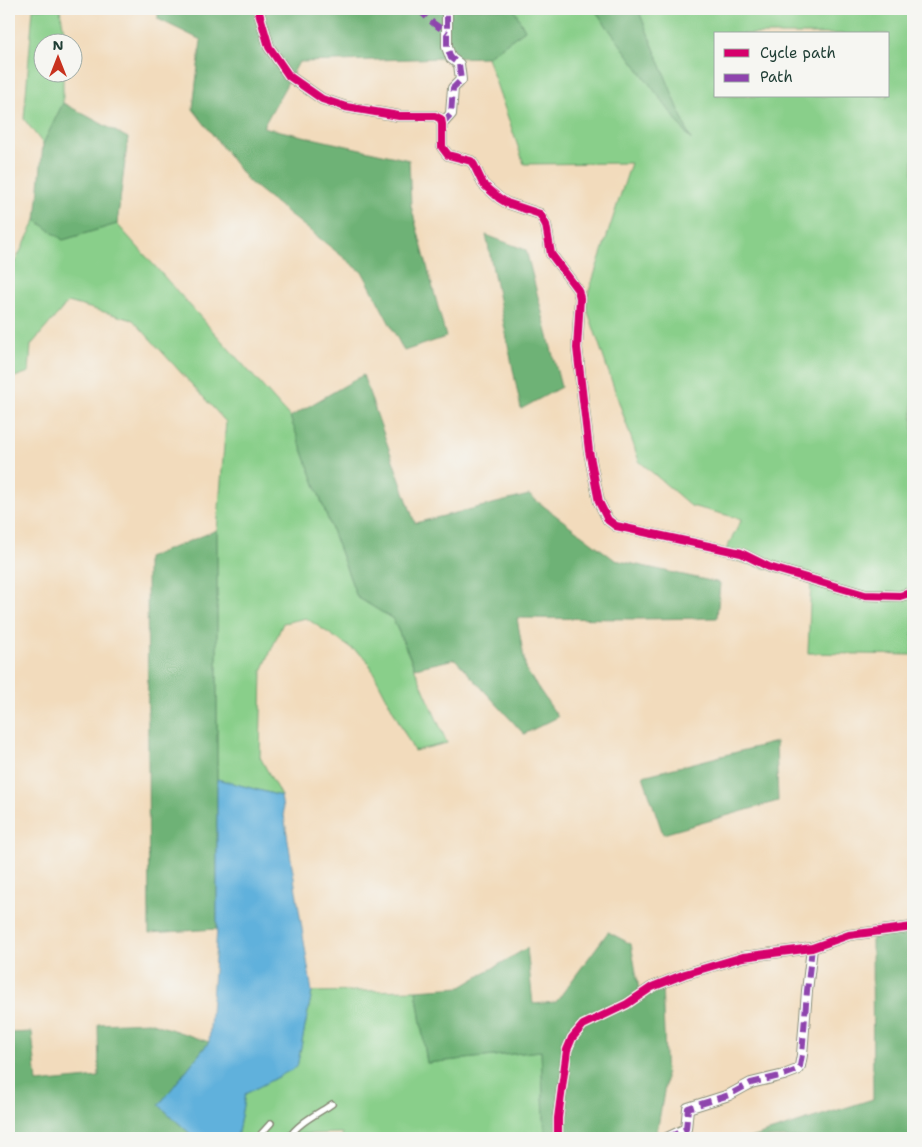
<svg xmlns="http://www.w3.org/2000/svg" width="922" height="1147" viewBox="0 0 922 1147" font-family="'Shantell Sans',sans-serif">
	<rect width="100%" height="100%" fill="#f6f6f2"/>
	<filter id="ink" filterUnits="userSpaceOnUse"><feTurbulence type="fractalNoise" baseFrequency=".02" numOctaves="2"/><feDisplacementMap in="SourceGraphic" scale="10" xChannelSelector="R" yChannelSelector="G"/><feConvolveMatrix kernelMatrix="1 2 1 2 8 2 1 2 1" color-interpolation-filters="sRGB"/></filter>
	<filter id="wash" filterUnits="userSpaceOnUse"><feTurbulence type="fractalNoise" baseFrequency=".0096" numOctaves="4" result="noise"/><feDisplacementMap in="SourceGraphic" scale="20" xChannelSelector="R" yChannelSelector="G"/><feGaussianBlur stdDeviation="1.12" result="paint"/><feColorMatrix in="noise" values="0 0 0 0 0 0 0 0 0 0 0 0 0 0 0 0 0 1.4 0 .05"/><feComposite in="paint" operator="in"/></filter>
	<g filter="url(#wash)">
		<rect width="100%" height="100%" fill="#f2dbbc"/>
		<g fill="#89cf8a" stroke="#54865f" fill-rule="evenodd">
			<polygon points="33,9 60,9 64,31 64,42 42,42 42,72 63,73 63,103 43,144 24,119"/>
			<path d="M514,9h80l96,129 -52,-129h275v646l-105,-2 3,-73 -89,-23 20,-38 -51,-13 -52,-45 -54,-158 46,-140 -107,1 -37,-107 38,-27zM716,34h172v62h-172z"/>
			<polygon points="36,220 63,240 117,224 290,417 357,597 393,619 447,743 414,751 366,658 306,618 283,623 262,671 260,757 281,796 217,779 217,530 226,422 133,320 68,302 31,345 29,372 9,379 9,274"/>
			<polygon points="416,990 427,1063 541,1051 545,1138 342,1138 342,1133 284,1135 284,1138 237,1138 245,1094 297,1066 312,992"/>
		</g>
		<g fill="#6eb276" stroke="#467855">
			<polygon points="158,9 514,9 525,30 487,57 299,62 263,127 409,160 411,206 446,337 404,351 363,273 248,181 193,109 201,40 158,19"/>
			<polygon points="594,9 638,9 691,140"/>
			<polygon points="63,103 128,138 117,224 63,240 36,220 43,144"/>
			<polygon points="486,235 526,250 561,387 521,409"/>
			<polygon points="363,375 415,523 529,495 615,560 720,583 717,618 637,619 517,618 526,670 558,717 524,734 455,659 415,668 393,619 357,597 290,417"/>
			<polygon points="217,530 217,929 149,933 147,558"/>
			<polygon points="776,742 778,801 663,834 643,776"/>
			<polygon points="608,932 631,944 640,995 662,985 666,1080 656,1138 545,1138 541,1051 427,1063 416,990 461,987 527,948 533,1004 556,1002"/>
			<polygon points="913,932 913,1138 750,1138 873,1099 872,938"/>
			<polygon points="149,1022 209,1042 159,1105 195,1138 9,1138 9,1033 32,1032 37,1083 99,1077 98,1024"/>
		</g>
		<polygon fill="#61b1dc" stroke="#407788" points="217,779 281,796 312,992 297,1067 245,1094 237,1138 195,1138 159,1105 209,1042 217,929"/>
	</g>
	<g filter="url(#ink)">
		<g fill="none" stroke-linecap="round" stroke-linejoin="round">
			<g stroke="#888c78" stroke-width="8">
				<g id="service">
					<polyline points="261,1138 261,1134 271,1123"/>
					<path d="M289,1138c7,-14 30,-25 43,-34"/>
				</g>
			</g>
			<g stroke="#888c78" stroke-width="12">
				<g id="minor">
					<polyline points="258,9 269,47 289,76 322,99 346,107 399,116 435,116 441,119 442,124 442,147 448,155 471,161 474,165 483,184 499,198 507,203 540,214 546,225 551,254 578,290 580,298 577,348 589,451 599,502 608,520 616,526 741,553 769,567 865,595 900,596 913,592"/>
					<polyline points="442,124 451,114 453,88 461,80 459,64 451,58 447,47 447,9"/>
					<polyline points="558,1138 558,1118 567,1050 572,1038 583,1025 627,1004 652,987 685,974 743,957 812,948 849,935 913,927"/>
					<polyline points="667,1138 686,1129 688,1108 729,1095 751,1083 784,1075 797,1070 800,1066 802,1055 807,991 812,948"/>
				</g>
			</g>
			<use href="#service" stroke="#fff" stroke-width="5"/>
			<use href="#minor" stroke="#fff" stroke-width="10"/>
			<g stroke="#8e44ad" stroke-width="6" stroke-dasharray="12 6" stroke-linecap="butt">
				<polyline points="418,9 433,23 447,33"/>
				<polyline points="442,124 451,114 453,88 461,80 459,64 451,58 447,47 447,9"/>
				<polyline points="667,1138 686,1129 688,1108 729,1095 751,1083 784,1075 797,1070 800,1066 802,1055 807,991 812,948"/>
			</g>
			<g stroke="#f6f6f2" stroke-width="11">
				<g id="cycleway">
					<polyline points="258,9 269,47 289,76 322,99 346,107 399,116 435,116 441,119 442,124 442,147 448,155 471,161 474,165 483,184 499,198 507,203 540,214 546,225 551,254 578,290 580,298 577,348 589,451 599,502 608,520 616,526 741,553 769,567 865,595 900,596 913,592"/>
					<polyline points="558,1138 558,1118 567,1050 572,1038 583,1025 627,1004 652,987 685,974 743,957 812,948 849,935 913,927"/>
				</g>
			</g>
			<use href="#cycleway" stroke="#d6006c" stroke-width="8"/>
		</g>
	</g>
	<rect width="922" height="1147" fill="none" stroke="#f6f6f2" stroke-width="30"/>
	<rect x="714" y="32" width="175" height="65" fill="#f6f6f2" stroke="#a0aca6"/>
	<rect x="724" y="49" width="25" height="8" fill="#d6006c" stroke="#a0aca6"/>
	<text x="760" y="58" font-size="15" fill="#1f3d34">Cycle path</text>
	<rect x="724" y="74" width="25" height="8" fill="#8e44ad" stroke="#a0aca6"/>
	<text x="760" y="82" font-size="15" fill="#1f3d34">Path</text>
	<g transform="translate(58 58)"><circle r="24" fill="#f6f6f2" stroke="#a0aca6"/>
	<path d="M0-4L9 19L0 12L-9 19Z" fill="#c8321e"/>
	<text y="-8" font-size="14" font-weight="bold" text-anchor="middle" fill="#1f3d34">N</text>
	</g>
</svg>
